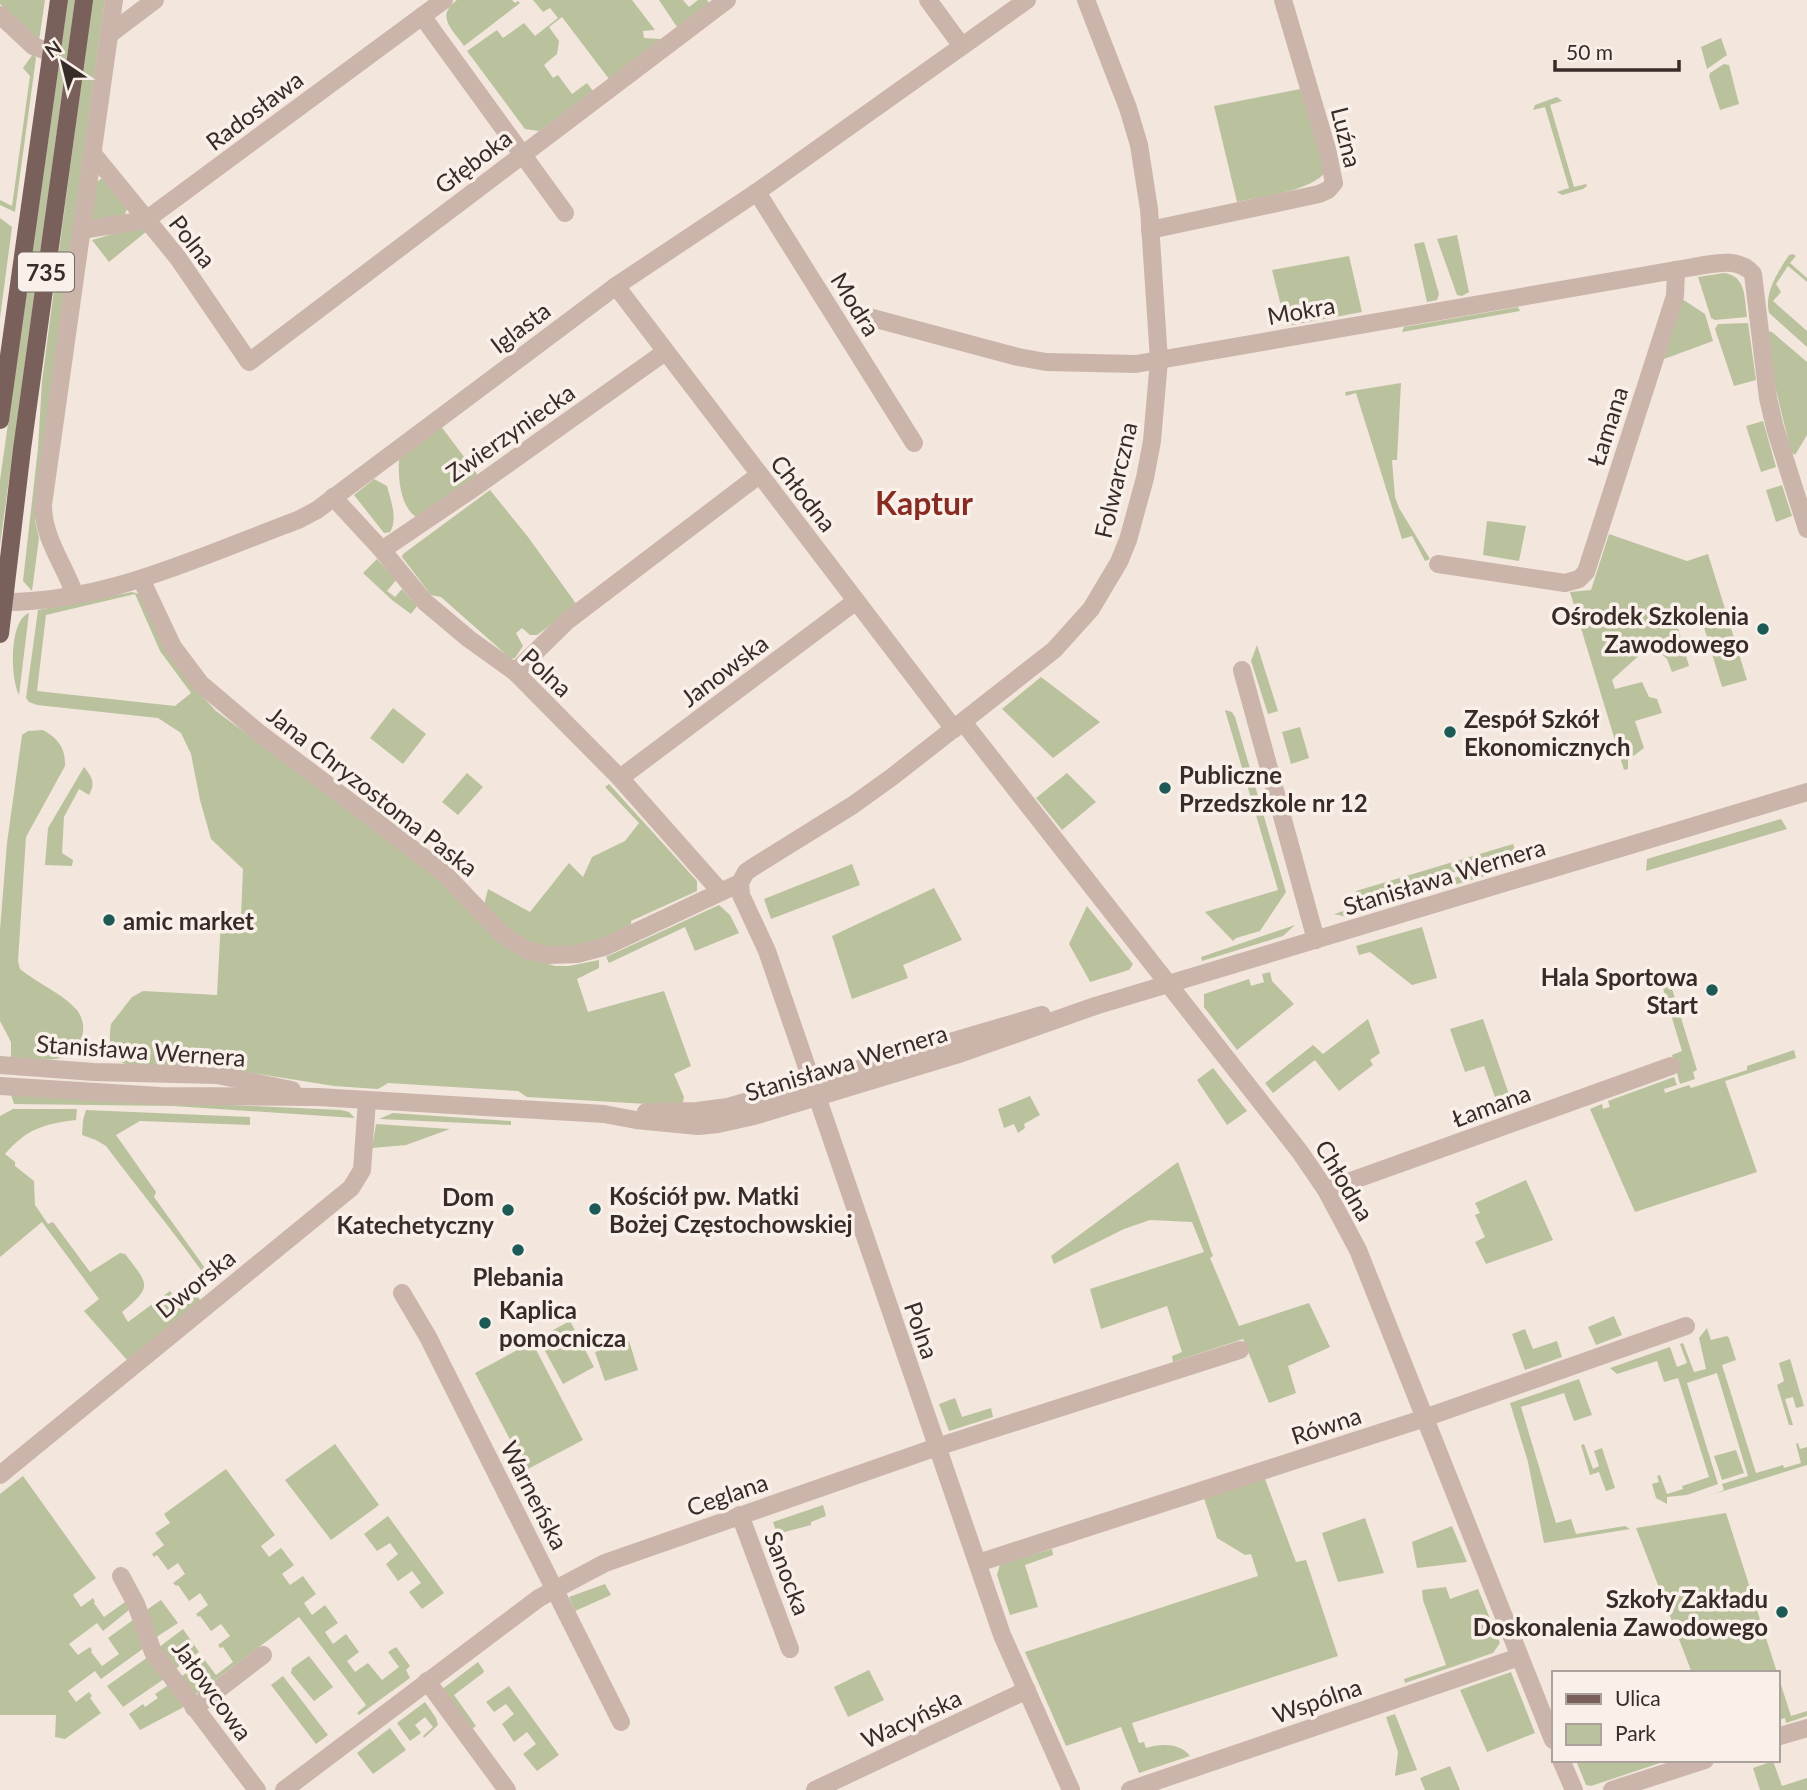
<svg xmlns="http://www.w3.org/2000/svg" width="1807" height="1790" viewBox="0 0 1807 1790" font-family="Lato,sans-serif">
	<rect width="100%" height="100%" fill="#f2e6dd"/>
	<g fill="#bac29d" fill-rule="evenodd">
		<polygon points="0,0 45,0 39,41 0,4"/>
		<polygon points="68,0 75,0 0,545 0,480"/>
		<polygon points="92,0 105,0 35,504 35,521 39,538 32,591 23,581 38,448 42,381"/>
		<path d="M457,0h55l3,3 3,-2 2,2 -56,43c-12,-17 -29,-30 -7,-46z"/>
		<polygon points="533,0 632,0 655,30 643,31 644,38 661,39 609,79 562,17 549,27 559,41 557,54 544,65 553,78 558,75 572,94 587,83 593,91 539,131 525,129 467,51 497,30 503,38 524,23 535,36 558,18 550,8 543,12"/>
		<polygon points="659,0 683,0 689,7 698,0 707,0 709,3 677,27"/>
		<polygon points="1721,38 1727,55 1707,69 1701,47"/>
		<polygon points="33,54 36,58 15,212 0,205 0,200 12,206 30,76 23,68"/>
		<polygon points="1724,64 1729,65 1739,104 1720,110 1709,76 1710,73"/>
		<path d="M1300,89l26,72v10c-13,20 -66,26 -89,31l-23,-96z"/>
		<polygon points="1557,97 1562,101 1550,105 1574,187 1586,184 1587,186 1583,189 1562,195 1557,192 1569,188 1545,107 1533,110 1535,105"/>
		<polygon points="101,179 107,179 127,209 125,214 96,224 91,219 95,183"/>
		<polygon points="0,218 12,227 0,318"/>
		<polygon points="142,226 147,231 109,262 92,240"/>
		<polygon points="1457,235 1469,292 1462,296 1457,295 1437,239"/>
		<polygon points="1424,242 1439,294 1437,300 1427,302 1414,244"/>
		<path d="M1793,254l3,2 -6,7 17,15v4l-19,-16 -12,18 5,8 -8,9 34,30v16l-38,-34c-5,-21 9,-41 20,-58z"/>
		<polygon points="1349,256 1362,312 1286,326 1272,270"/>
		<path d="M1724,273c23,3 20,26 23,44l-32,3 -4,-2 -13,-41z"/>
		<polygon points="1679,297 1705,314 1713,341 1664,359"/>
		<polygon points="1518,307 1520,311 1402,332 1404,327"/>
		<polygon points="1748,323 1756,380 1734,386 1715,329 1718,324"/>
		<polygon points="1767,331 1772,332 1807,362 1807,435 1795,455 1791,452 1776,390"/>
		<polygon points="1401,383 1397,460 1392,460 1395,497 1399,508 1430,559 1425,561 1412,536 1402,539 1356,393 1346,396 1345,392"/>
		<polygon points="1763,421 1776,467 1761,472 1746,426"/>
		<path d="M440,425l40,53 -64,39c-16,-11 -18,-39 -17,-57z"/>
		<path d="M374,479l13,7c4,15 11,33 3,46l-6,1 -30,-38z"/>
		<polygon points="1782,485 1792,516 1776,522 1766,490"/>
		<polygon points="490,490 528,537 577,605 537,635 530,635 522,628 516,633 523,646 515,658 511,659 441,597 431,595 402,557 403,554"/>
		<polygon points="1487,521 1526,526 1519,561 1483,555"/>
		<polygon points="1609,534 1687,561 1708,554 1747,680 1722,687 1700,614 1676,621 1689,666 1672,672 1667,659 1656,649 1644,651 1612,680 1615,689 1642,682 1649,697 1657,699 1662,713 1635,721 1644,748 1628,760 1628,769 1624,770 1570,592 1591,590"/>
		<polygon points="377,559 396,580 387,591 395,597 402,589 417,606 411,614 392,600 363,573"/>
		<path d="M132,592l7,2 57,95 20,22 221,165 87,81 31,9h14l30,-6v8l-22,11 11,33 76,-21 27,75 -17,8 10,23 -2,9 -155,-9 -9,-6 -130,-8 -10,6 -44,-3 -113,-18 -93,-3c-18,-6 -20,-23 -17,-41l21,-27 11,-6 74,4 4,-76 20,-1 2,-49 -32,-30 -11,-39 -9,-46 -10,-21 -23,-15 -121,-13 -8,-3 -3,-4 12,-88zM135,594l25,57 31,42 -16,13 -138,-15 9,-76z"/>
		<path d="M29,613l-10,82c-9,-17 -10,-75 10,-82z"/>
		<polygon points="1257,645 1278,711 1268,714 1251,661"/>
		<polygon points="1041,677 1100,722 1053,758 1002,709"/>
		<polygon points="393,708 426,734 403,764 370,738"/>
		<polygon points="1225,710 1232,712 1235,717 1286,892 1260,931 1236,938 1233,941 1205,912 1278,890"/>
		<polygon points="1300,727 1309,758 1291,764 1282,732"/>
		<path d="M43,730c15,8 23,19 22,36l-39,71 -8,124 2,8c17,14 38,22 54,38 7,7 10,15 9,25 -5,37 -45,27 -72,25v-15l-11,-21v-91l7,-87 15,-108 6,-4z"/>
		<path d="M84,767c8,10 12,16 5,28l-10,-6 -15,28 -2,36 11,7 -1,6 -27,-1 3,-37z"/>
		<polygon points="467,773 483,787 458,815 442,802"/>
		<polygon points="1067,773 1096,802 1062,830 1036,798"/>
		<path d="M609,784l88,97v10l-66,30 1,11c-34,13 -78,30 -112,7 -13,-9 -24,-23 -36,-34l4,-16 42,23 39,-49 14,14 9,-20 33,-16 14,-18 -34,-36z"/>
		<polygon points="1781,819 1787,829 1646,871 1647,859"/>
		<polygon points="1513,844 1516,853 1347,905 1340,901 1357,895 1356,891"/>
		<polygon points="1533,854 1534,861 1347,917 1334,914"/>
		<polygon points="852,864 860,885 771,919 764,899"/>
		<polygon points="934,888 962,940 903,965 908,978 852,999 832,936"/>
		<polygon points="719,905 730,915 739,933 695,951 685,927 609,963 606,957"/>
		<polygon points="1087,906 1133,964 1129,970 1090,982 1088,978 1069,944"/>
		<polygon points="1295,925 1283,936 1202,961 1201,957"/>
		<polygon points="1422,927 1437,978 1412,985 1370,952 1359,955 1356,946"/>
		<polygon points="1270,972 1272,981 1294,1004 1237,1050 1204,1007 1204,994 1249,979 1251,986 1264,982 1262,974"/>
		<polygon points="1670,982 1697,1070 1693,1072 1695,1079 1680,1084 1672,1055 1682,1051 1662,985"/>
		<polygon points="1368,1019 1380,1053 1370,1060 1373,1065 1339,1091 1315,1060 1273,1093 1265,1083 1313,1045 1323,1054"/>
		<polygon points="1483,1019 1514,1109 1501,1114 1484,1066 1465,1072 1450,1029"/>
		<polygon points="1794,1050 1796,1058 1725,1081 1757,1172 1635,1212 1590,1109 1602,1104 1603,1109 1610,1107 1608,1101 1674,1077 1677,1085 1664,1089 1665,1093 1689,1085 1691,1088 1747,1070 1747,1066"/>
		<polygon points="1213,1068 1247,1111 1227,1125 1197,1080"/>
		<polygon points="11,1095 341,1110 349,1112 355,1118 173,1106 14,1104"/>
		<polygon points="1030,1096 1040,1115 1024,1124 1025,1128 1018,1133 1014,1124 1004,1128 998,1109"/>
		<path d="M13,1109h64l-1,11c-33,4 -49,9 -71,34l10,8v4l19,15 1,24 13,19 5,-2 37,50 30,-19 5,1c23,30 29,32 -3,58l6,10 42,-31 8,10 14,-11 9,11 -74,59 -43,-49 15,-12 -57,-77 -42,35v-141z"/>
		<path d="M86,1110l164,7v8l-110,-4 -24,14 40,57 -2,5 56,78 -4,2c-32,-45 -67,-87 -100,-131l-10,-6 -14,-5 1,-15z"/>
		<polygon points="393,1113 511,1121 511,1125 379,1119"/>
		<polygon points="376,1124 450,1129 406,1145 372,1148"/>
		<polygon points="1178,1162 1213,1256 1210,1258 1239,1326 1309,1303 1330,1347 1288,1366 1296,1393 1269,1403 1243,1339 1173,1362 1172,1356 1182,1352 1167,1306 1101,1329 1090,1289 1204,1252 1192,1222 1150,1220 1124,1229 1054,1264 1051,1256"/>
		<polygon points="1526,1180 1553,1240 1486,1264 1475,1242 1485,1237 1475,1215 1480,1213 1475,1203"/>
		<polygon points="1614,1316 1622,1335 1596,1345 1588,1327"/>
		<polygon points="570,1321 594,1367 563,1384 538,1338"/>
		<polygon points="1707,1328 1711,1340 1727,1336 1729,1338 1736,1360 1722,1365 1756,1473 1783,1465 1784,1468 1801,1463 1796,1444 1798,1443 1800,1449 1807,1447 1807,1465 1714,1494 1724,1490 1722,1484 1748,1476 1717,1373 1687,1383 1718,1484 1687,1495 1667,1497 1667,1504 1656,1498 1652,1484 1659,1482 1657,1476 1660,1475 1667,1494 1683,1489 1682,1486 1709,1477 1678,1378 1664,1382 1657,1361 1617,1374 1610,1368 1670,1347 1677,1367 1687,1363 1680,1344 1683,1343 1694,1372 1706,1369 1699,1338"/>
		<polygon points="1525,1329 1533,1349 1557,1341 1562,1357 1525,1370 1512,1334"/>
		<polygon points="629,1341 638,1370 605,1381 595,1352"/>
		<polygon points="532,1342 583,1440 526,1470 475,1373"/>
		<polygon points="1790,1359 1804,1406 1796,1408 1793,1397 1785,1399 1793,1425 1789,1425 1777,1385 1784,1381 1779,1363"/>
		<polygon points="1579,1379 1592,1415 1574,1421 1564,1393 1521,1407 1556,1523 1571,1519 1576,1534 1625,1526 1630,1529 1544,1543 1528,1462 1510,1403"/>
		<polygon points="955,1398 962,1417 991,1408 993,1417 949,1431 939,1404"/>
		<polygon points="335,1444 379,1505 331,1540 285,1480"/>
		<polygon points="1584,1444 1593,1469 1599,1466 1594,1451 1602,1448 1615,1488 1606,1491 1599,1472 1590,1475 1581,1445"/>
		<polygon points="1736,1450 1744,1473 1722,1480 1714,1456"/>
		<polygon points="226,1469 275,1535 261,1546 269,1557 281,1548 294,1565 282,1574 290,1585 303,1576 316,1594 304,1603 312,1615 325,1605 338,1623 325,1632 333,1644 346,1634 359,1652 347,1661 355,1672 368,1663 382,1680 399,1667 388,1652 396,1647 410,1666 406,1670 410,1678 359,1715 357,1713 366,1705 299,1617 198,1693 194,1694 182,1676 204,1659 216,1675 233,1662 223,1647 220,1648 218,1645 230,1636 221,1624 211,1631 200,1616 198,1617 196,1614 208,1605 200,1593 189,1601 178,1585 176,1586 173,1583 185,1574 178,1563 168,1570 157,1555 154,1557 152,1554 164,1545 155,1533 170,1523 164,1514"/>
		<polygon points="23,1476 96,1578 73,1595 81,1607 93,1598 95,1602 94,1603 104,1617 125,1602 129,1610 103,1631 97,1623 69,1644 78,1655 90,1647 92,1650 91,1652 102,1666 119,1654 108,1638 133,1620 144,1648 101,1679 95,1671 68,1691 76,1702 89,1692 92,1696 90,1698 101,1713 65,1739 55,1737 56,1715 0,1715 0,1494"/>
		<path d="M1265,1479l31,83 10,-2 32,96 -206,67 7,20 5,-1 2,6c14,-4 33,-6 44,8l-51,17 -18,-46 -55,19 -41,-94 233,-76 -7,-22 -6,1 -28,-17 -13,-40z"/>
		<polygon points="823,1505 826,1516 811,1522 811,1525 777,1534 773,1522"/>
		<polygon points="1726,1513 1791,1716 1807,1711 1807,1716 1786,1723 1785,1718 1778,1720 1777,1726 1777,1673 1692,1673 1636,1528"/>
		<polygon points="388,1516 444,1593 422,1609 409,1592 421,1583 412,1571 398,1581 386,1564 398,1554 390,1543 377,1551 364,1534"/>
		<polygon points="1365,1518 1384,1573 1338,1582 1322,1533"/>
		<polygon points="1452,1526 1467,1562 1417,1568 1412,1542"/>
		<polygon points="1052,1549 1053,1555 1025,1565 1038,1607 1010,1615 997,1575 1000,1564"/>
		<polygon points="605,1584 611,1595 575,1611 569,1597"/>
		<polygon points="1446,1587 1450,1599 1478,1589 1500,1643 1493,1653 1405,1683 1404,1679 1446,1665 1423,1600 1422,1590"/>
		<polygon points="161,1600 178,1623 155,1638 147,1613 148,1609"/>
		<polygon points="183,1629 199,1652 174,1670 158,1648"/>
		<polygon points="309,1656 333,1687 314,1701 291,1673 292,1668"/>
		<polygon points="148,1657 164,1679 123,1707 107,1686"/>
		<polygon points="478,1662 484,1671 483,1673 454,1695 476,1726 470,1730 441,1690"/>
		<polygon points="869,1670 884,1700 848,1717 834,1687"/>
		<polygon points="1511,1672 1535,1733 1487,1752 1460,1690"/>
		<polygon points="283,1676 328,1735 316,1744 271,1685"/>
		<polygon points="167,1686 171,1687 184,1705 182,1708 140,1730 129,1714 143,1704 145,1707 158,1698 155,1694"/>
		<polygon points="509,1686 559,1755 537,1771 523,1754 536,1744 527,1732 514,1742 502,1724 514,1714 506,1704 494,1712 486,1702"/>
		<polygon points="425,1702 436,1718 438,1725 424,1738 423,1736 433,1727 425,1717 415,1725 421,1733 410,1741 397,1723"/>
		<polygon points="1395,1714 1417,1770 1395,1776 1398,1752 1386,1717"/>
		<polygon points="390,1728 406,1750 373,1774 357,1753"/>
		<polygon points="1584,1760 1669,1760 1591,1786 1586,1785 1577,1763"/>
		<polygon points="1773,1761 1782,1786 1807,1778 1807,1790 1760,1790 1753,1768"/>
		<polygon points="1450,1766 1460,1790 1425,1790 1420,1778"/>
	</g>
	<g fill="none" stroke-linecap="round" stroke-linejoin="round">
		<g stroke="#cbb4a9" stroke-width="18">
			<polyline points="928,0 961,45"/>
			<polyline points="0,15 33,46 52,53"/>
			<polyline points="422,16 565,213"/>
			<polyline points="110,34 155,0"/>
			<polyline points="93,154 178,258 249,362 727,0"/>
			<polyline points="757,192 914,443"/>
			<polyline points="81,230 146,220 444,0"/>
			<polyline points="1150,230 1319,194 1328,190 1334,183 1327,149 1283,0"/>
			<polyline points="616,286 954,729"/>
			<path d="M865,316l153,41 28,5 90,2 557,-97c20,-3 45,-11 60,7l15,124 7,30 32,101"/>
			<polyline points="333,497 382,550 425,602 469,639 515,672 620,778 720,891"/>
			<polyline points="382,550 478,485 665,352"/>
			<polyline points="1438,564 1565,583 1579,579 1586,572 1675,296 1676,270"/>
			<polyline points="141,579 173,647 200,683 259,733 443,872 502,934 526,950 548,955 577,954 604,947 740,883"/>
			<path d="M75,595c-11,-31 -32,-57 -32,-90l71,-505"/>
			<path d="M3,602c104,1 200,-47 295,-82l19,-10 299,-224 141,-94 270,-192"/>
			<polyline points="1242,670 1316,940"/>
			<polyline points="515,672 567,621 759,475"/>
			<polyline points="963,722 1300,1152 1326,1190 1358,1250 1553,1740"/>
			<polyline points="620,778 856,601"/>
			<polyline points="740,883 746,872 755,866 853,805 892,777 1054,650 1091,609 1119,562 1128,540 1145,478 1152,441 1159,360 1149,209 1139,145 1128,108 1086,0"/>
			<polyline points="740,883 741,895 767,951 1002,1635 1071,1790"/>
			<polyline points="0,1065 94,1072 217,1075 292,1090"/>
			<polyline points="0,1086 160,1096 318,1097 604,1114 636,1120 698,1126 718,1124 754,1116 956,1055 1095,1006 1807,792"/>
			<polyline points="646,1112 697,1111 728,1107 1042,1015"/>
			<polyline points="1326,1190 1671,1066"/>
			<polyline points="402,1293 428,1337 621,1722"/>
			<polyline points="0,1475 351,1188 362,1170 367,1100"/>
			<polyline points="740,1515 790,1649"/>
			<polyline points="978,1563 1413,1422 1686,1326"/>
			<polyline points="121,1576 136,1604 153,1652 257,1790"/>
			<polyline points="427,1681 507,1790"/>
			<polyline points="194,1708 263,1655"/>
			<polyline points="1777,1737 1807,1728"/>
			<polyline points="1561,1760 1574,1790"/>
			<polyline points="284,1790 539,1598 605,1563 937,1447 1240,1350"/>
			<polyline points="815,1790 1027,1690"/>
			<polyline points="1130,1790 1519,1657"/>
			<polyline points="1612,1790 1705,1760"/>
		</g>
		<g stroke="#7a605a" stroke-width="18">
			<polyline points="0,420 59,0"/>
			<polyline points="0,634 22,449 84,0"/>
		</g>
	</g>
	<g fill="#1e5a55" stroke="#faf0ea" stroke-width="2.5">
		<circle cx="1763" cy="629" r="7"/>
		<circle cx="1450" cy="732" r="7"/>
		<circle cx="1165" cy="788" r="7"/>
		<circle cx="109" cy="920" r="7"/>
		<circle cx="1712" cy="990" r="7"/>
		<circle cx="595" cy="1209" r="7"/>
		<circle cx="508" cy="1210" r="7"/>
		<circle cx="518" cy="1250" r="7"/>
		<circle cx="485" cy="1323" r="7"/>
		<circle cx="1782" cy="1612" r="7"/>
	</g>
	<g text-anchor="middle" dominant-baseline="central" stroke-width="7" stroke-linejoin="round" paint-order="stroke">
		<rect fill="#faf0ea" stroke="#726763" stroke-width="2" x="18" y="252.5" width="56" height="39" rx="5"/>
		<g font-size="23" font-weight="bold" fill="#382c29">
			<text x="46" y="272">735</text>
		</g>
		<g font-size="24" fill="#382c29" stroke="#faf0ea">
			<text transform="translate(254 110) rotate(-37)">Radosława</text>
			<text transform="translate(1347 137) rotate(76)">Luźna</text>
			<text transform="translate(473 161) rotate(-37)">Głęboka</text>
			<text transform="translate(193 241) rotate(52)">Polna</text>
			<text transform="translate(856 304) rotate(58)">Modra</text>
			<text transform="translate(1301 310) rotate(-10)">Mokra</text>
			<text transform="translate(520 327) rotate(-37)">Iglasta</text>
			<text transform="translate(1607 426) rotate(-72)">Łamana</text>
			<text transform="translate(510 432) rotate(-35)">Zwierzyniecka</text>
			<text transform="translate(1115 480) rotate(-77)">Folwarczna</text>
			<text transform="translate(804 493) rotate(52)">Chłodna</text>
			<text transform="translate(724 670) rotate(-37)">Janowska</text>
			<text transform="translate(547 672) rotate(43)">Polna</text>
			<text transform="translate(373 791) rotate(38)">Jana Chryzostoma Paska</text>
			<text transform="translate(1444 876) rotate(-17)">Stanisława Wernera</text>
			<text transform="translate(141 1050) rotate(4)">Stanisława Wernera</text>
			<text transform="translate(846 1062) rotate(-17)">Stanisława Wernera</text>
			<text transform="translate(1491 1105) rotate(-20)">Łamana</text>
			<text transform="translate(1345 1180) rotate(59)">Chłodna</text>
			<text transform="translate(195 1283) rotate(-39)">Dworska</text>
			<text transform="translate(922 1330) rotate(71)">Polna</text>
			<text transform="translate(1326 1425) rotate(-18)">Równa</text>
			<text transform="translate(727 1494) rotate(-19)">Ceglana</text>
			<text transform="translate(535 1495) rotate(63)">Warneńska</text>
			<text transform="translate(788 1573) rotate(69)">Sanocka</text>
			<text transform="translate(213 1690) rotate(54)">Jałowcowa</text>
			<text transform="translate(1317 1700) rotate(-19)">Wspólna</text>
			<text transform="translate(911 1718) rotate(-25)">Wacyńska</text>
		</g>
		<g font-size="24" font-weight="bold" fill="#382c29" stroke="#faf0ea" text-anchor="start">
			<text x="1749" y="615" text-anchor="end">Ośrodek Szkolenia<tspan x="1749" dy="28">Zawodowego</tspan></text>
			<text x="1464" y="718">Zespół Szkół<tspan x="1464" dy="28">Ekonomicznych</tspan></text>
			<text x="1179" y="774">Publiczne<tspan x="1179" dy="28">Przedszkole nr 12</tspan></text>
			<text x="123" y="920">amic market</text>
			<text x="1698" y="976" text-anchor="end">Hala Sportowa<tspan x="1698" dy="28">Start</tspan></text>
			<text x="609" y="1195">Kościół pw. Matki<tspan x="609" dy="28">Bożej Częstochowskiej</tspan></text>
			<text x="494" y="1196" text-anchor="end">Dom<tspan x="494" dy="28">Katechetyczny</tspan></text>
			<text x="518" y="1276" text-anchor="middle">Plebania</text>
			<text x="499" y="1309">Kaplica<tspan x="499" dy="28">pomocnicza</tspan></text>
			<text x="1768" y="1598" text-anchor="end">Szkoły Zakładu<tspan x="1768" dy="28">Doskonalenia Zawodowego</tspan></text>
		</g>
		<g font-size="32" font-weight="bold" fill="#872c22" stroke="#faf0ea">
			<text x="924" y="502">Kaptur</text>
		</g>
	</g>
	<rect x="1552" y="1671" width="228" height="91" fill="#faf0ea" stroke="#aca29d" stroke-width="2"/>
	<rect x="1566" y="1694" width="35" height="10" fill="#7a605a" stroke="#aca29d" stroke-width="2"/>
	<text x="1615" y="1706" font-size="21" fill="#382c29">Ulica</text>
	<rect x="1566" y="1724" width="35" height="21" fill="#bac29d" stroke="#aca29d" stroke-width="2"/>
	<text x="1615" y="1741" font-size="21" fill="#382c29">Park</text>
	<g transform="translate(63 63) rotate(325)" stroke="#faf0ea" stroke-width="5" paint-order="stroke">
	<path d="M0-5L12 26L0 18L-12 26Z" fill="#382c29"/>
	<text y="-10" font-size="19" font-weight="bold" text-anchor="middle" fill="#382c29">N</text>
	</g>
	<path d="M1555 60v10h124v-10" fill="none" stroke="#382c29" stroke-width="3.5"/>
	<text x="1566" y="60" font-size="21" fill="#382c29" stroke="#faf0ea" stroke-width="5" paint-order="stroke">50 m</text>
</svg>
